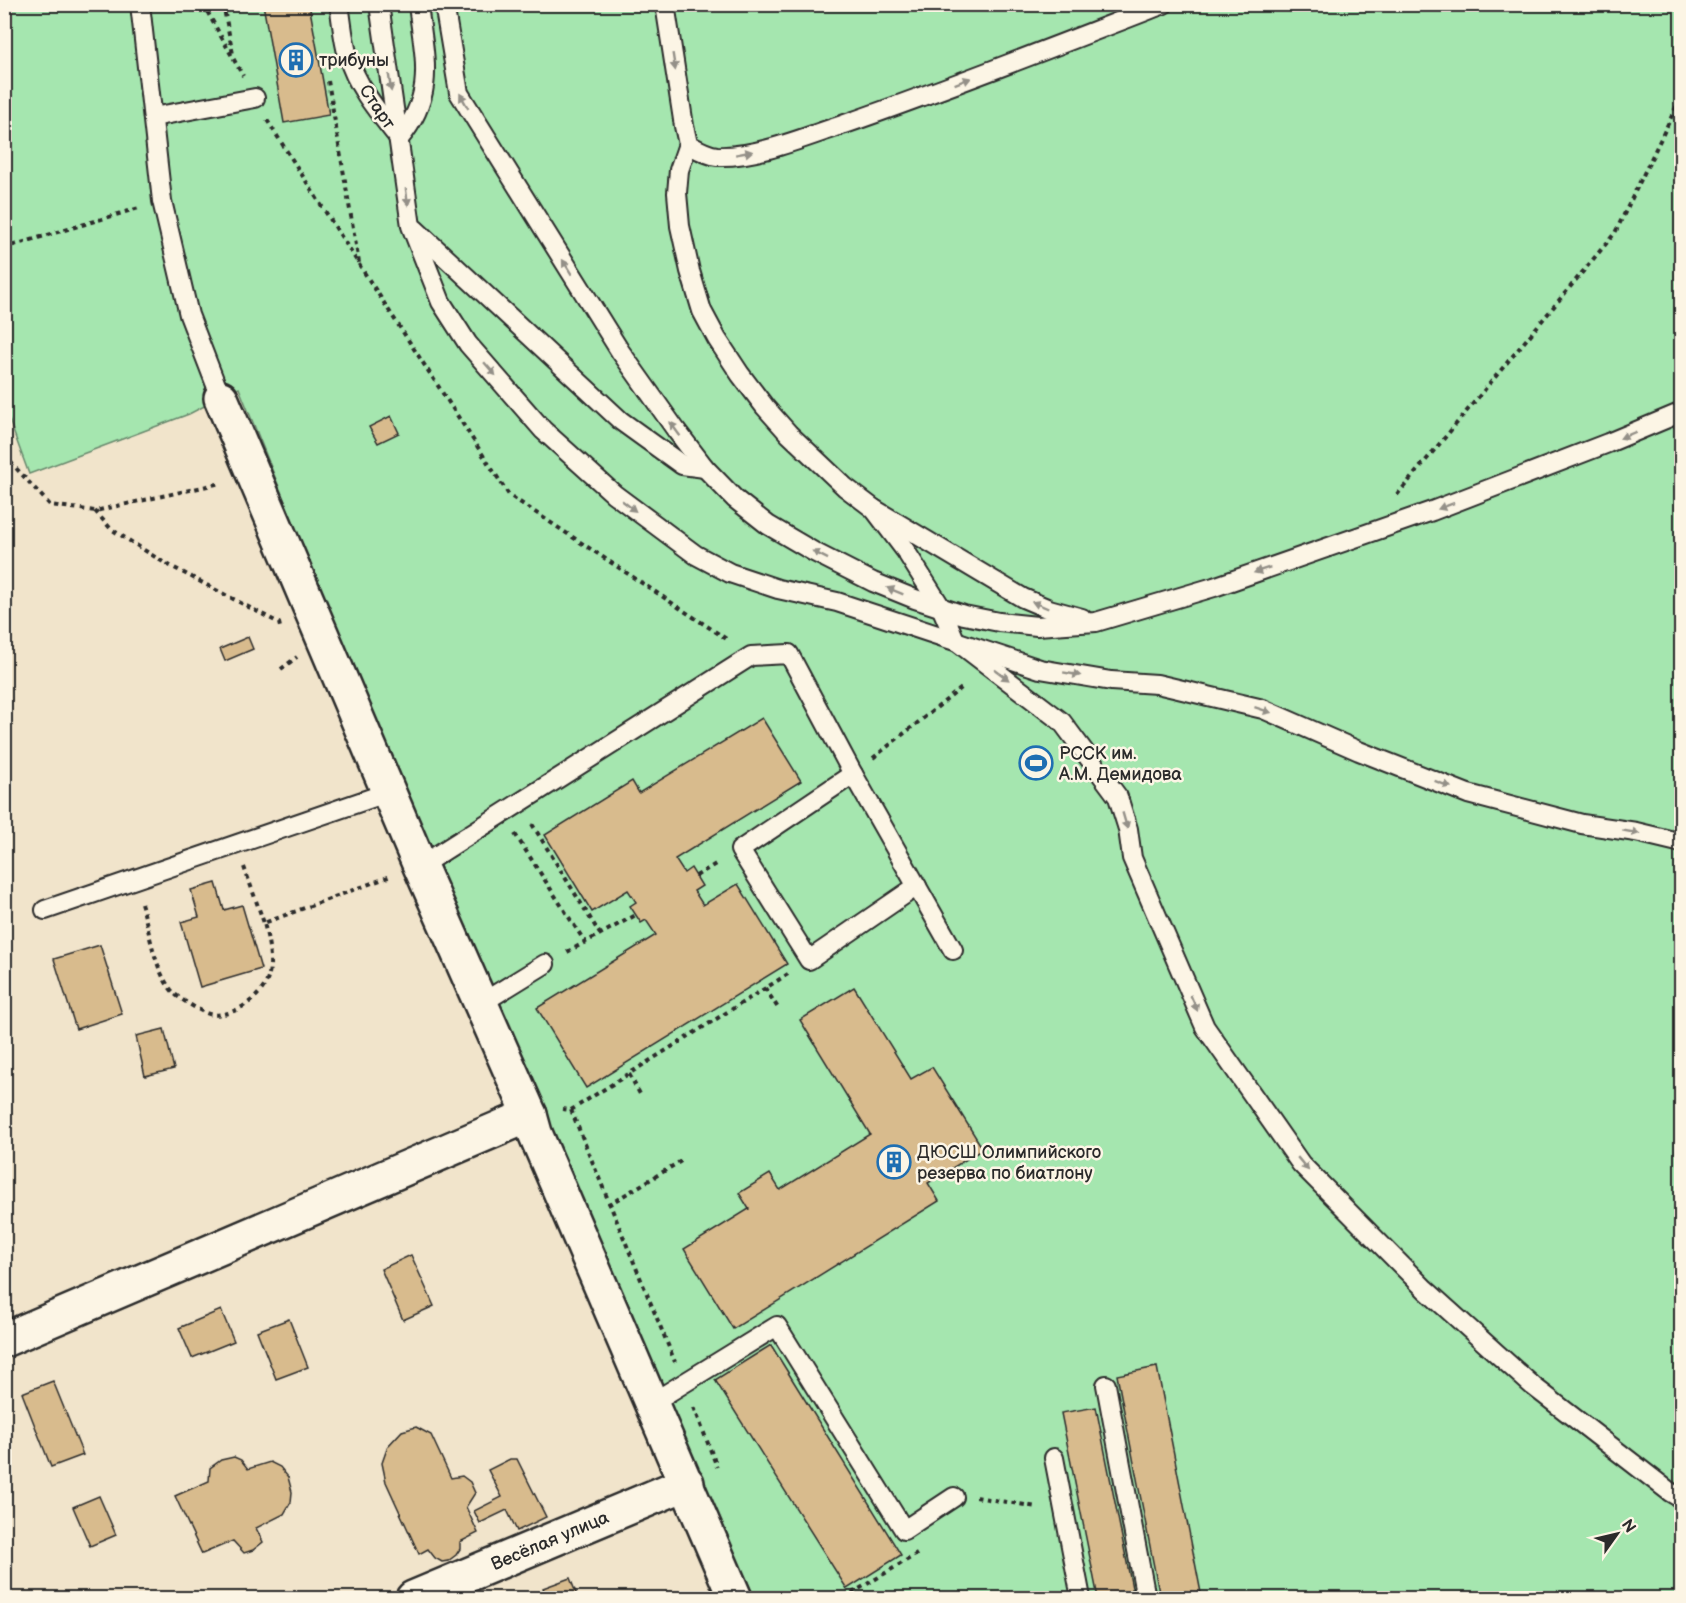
<svg xmlns="http://www.w3.org/2000/svg" width="1686" height="1603" viewBox="0 0 1686 1603" font-family="'Balsamiq Sans',sans-serif">
	<rect width="100%" height="100%" fill="#f1e4cb"/>
	<filter id="ink" filterUnits="userSpaceOnUse"><feTurbulence type="fractalNoise" baseFrequency=".0167" numOctaves="2"/><feDisplacementMap in="SourceGraphic" scale="12" xChannelSelector="R" yChannelSelector="G"/><feConvolveMatrix kernelMatrix="1 2 1 2 8 2 1 2 1" color-interpolation-filters="sRGB"/></filter>
	<g filter="url(#ink)">
		<polygon fill="#a5e6af" stroke="#68886d" stroke-width="1.5" points="4,5 1681,5 1681,1598 755,1598 507,1051 239,388 189,414 29,474 4,406"/>
		<g fill="#d8bb8d" stroke="#2b2b2b" stroke-width="1.5">
			<polygon points="263,4 309,4 329,115 284,123"/>
			<polygon points="391,416 399,433 378,443 369,427"/>
			<polygon points="248,637 253,649 225,661 220,649"/>
			<polygon points="762,718 801,781 675,859 684,873 691,868 702,886 694,891 703,905 738,884 787,964 586,1088 537,1008 656,935 646,920 641,923 630,906 636,902 628,890 592,912 545,835 632,781 639,793"/>
			<polygon points="216,883 224,910 242,905 261,969 200,987 181,922 199,917 191,890"/>
			<polygon points="100,945 122,1014 76,1029 54,959"/>
			<polygon points="854,987 911,1079 932,1067 983,1149 928,1183 939,1201 733,1329 684,1249 749,1209 739,1193 770,1174 780,1190 870,1134 800,1020"/>
			<polygon points="164,1029 174,1069 145,1076 136,1036"/>
			<polygon points="411,1255 434,1306 403,1320 381,1269"/>
			<polygon points="221,1310 234,1341 192,1358 179,1328"/>
			<polygon points="289,1319 308,1367 276,1379 257,1331"/>
			<polygon points="771,1345 901,1555 847,1589 715,1380"/>
			<polygon points="1157,1367 1202,1598 1160,1598 1117,1375"/>
			<polygon points="53,1381 83,1455 51,1467 22,1393"/>
			<polygon points="1096,1407 1134,1598 1098,1598 1061,1413"/>
			<polygon points="416,1427 431,1435 451,1478 462,1476 470,1482 475,1493 466,1507 478,1533 460,1542 460,1549 456,1555 448,1561 442,1562 435,1558 428,1549 419,1554 386,1482 382,1463 388,1446 402,1431"/>
			<polygon points="234,1457 241,1460 248,1469 270,1462 280,1467 288,1477 292,1492 291,1502 284,1514 256,1528 263,1542 253,1550 244,1553 233,1541 202,1554 175,1496 209,1481 210,1468 221,1460"/>
			<polygon points="510,1459 517,1459 546,1517 517,1531 507,1510 480,1523 474,1511 502,1497 488,1470"/>
			<polygon points="99,1496 116,1535 90,1546 73,1507"/>
			<polygon points="570,1578 578,1598 547,1598 543,1588"/>
		</g>
		<g fill="none" stroke-linecap="round" stroke-linejoin="round">
			<g stroke="#2b2b2b" stroke-width="22">
				<g id="service">
					<polyline points="140,4 162,201 189,315 221,398"/>
					<path d="M339,4c3,18 4,36 9,52 8,30 31,57 50,81"/>
					<polyline points="379,4 411,226 441,302 468,344 543,430 614,494 696,555 730,573 778,589 837,602 1040,669 1111,681 1157,684 1263,709 1359,751 1468,794 1582,824 1636,832 1682,843"/>
					<polyline points="444,4 459,93 620,351 676,430 705,468 735,499 768,525 814,552 873,582 915,599 964,615 999,622 1037,626 1096,622 1214,587 1432,511 1608,443 1682,412"/>
					<polyline points="665,4 684,126 688,144 679,170 677,193 680,226 690,271 702,311 717,339 740,374 765,407 789,434 845,487 874,509 1023,598 1049,609 1082,618"/>
					<polyline points="153,117 255,98"/>
					<path d="M399,139c38,-46 25,-81 19,-135"/>
					<path d="M688,144c9,5 19,11 29,12 39,2 91,-20 128,-32 107,-37 213,-79 319,-120"/>
					<polyline points="415,229 621,421 682,465 705,468"/>
					<polyline points="874,509 905,550 941,607 955,640 1062,722 1118,797 1128,829 1132,858 1205,1027 1301,1164 1425,1289 1533,1386 1670,1492 1682,1499"/>
					<polyline points="853,774 740,850 809,960 917,886"/>
					<polyline points="420,866 751,656 789,654 853,774 953,950"/>
					<polyline points="45,910 389,792"/>
					<polyline points="480,1004 545,964"/>
					<polyline points="1106,1385 1146,1598"/>
					<polyline points="650,1404 777,1326 904,1530 954,1497"/>
					<polyline points="1054,1458 1081,1598"/>
				</g>
			</g>
			<g stroke="#2b2b2b" stroke-width="38">
				<g id="minor">
					<polyline points="221,398 420,866 530,1115 535,1133 735,1598"/>
					<polyline points="4,1340 530,1115"/>
					<polyline points="413,1598 687,1483"/>
				</g>
			</g>
			<g stroke="#2b2b2b" stroke-width="4" stroke-dasharray="4.5 4.5" stroke-linecap="butt">
				<polyline points="203,4 243,76"/>
				<polyline points="223,4 233,54"/>
				<polyline points="328,81 359,263"/>
				<polyline points="267,120 360,266 509,495 728,640"/>
				<polyline points="4,248 139,208"/>
				<polyline points="4,455 50,505 95,511 221,483"/>
				<polyline points="1397,495 1615,233 1682,95"/>
				<polyline points="95,511 111,529 163,562 279,623 280,627"/>
				<polyline points="281,669 297,657"/>
				<polyline points="873,758 964,686"/>
				<polyline points="532,824 600,934"/>
				<polyline points="515,834 585,942"/>
				<polyline points="244,867 264,923"/>
				<polyline points="696,876 719,862"/>
				<path d="M141,903c9,28 13,69 33,90 4,5 29,20 35,21 22,5 53,-16 59,-36 5,-16 0,-39 -4,-55l127,-47"/>
				<polyline points="567,952 636,915"/>
				<polyline points="765,988 778,1008"/>
				<polyline points="629,1074 640,1094"/>
				<polyline points="562,1109 571,1110 675,1362"/>
				<polyline points="571,1110 788,974"/>
				<polyline points="608,1205 681,1161"/>
				<polyline points="694,1407 717,1467"/>
				<polyline points="976,1497 1037,1507"/>
				<polyline points="844,1598 917,1554"/>
			</g>
			<use href="#service" stroke="#fcf5e5" stroke-width="18"/>
			<use href="#minor" stroke="#fcf5e5" stroke-width="33"/>
		</g>
		<defs><path id="oneway-solid" d="M-6-.8H1V-3.2L6.5 0L1 3.2V.8H-6Z" transform="scale(1.5)"/></defs>
		<g fill="#949088">
			<use href="#oneway-solid" transform="translate(674 62) rotate(81)"/>
			<use href="#oneway-solid" transform="translate(963 81) rotate(-21)"/>
			<use href="#oneway-solid" transform="translate(390 83) rotate(82)"/>
			<use href="#oneway-solid" transform="translate(464 101) rotate(-119)"/>
			<use href="#oneway-solid" transform="translate(744 153) rotate(-10)"/>
			<use href="#oneway-solid" transform="translate(407 197) rotate(82)"/>
			<use href="#oneway-solid" transform="translate(567 267) rotate(-122)"/>
			<use href="#oneway-solid" transform="translate(490 369) rotate(49)"/>
			<use href="#oneway-solid" transform="translate(675 429) rotate(-126)"/>
			<use href="#oneway-solid" transform="translate(1628 435) rotate(157)"/>
			<use href="#oneway-solid" transform="translate(629 506) rotate(38)"/>
			<use href="#oneway-solid" transform="translate(1446 506) rotate(159)"/>
			<use href="#oneway-solid" transform="translate(820 555) rotate(-153)"/>
			<use href="#oneway-solid" transform="translate(1262 570) rotate(161)"/>
			<use href="#oneway-solid" transform="translate(895 591) rotate(-158)"/>
			<use href="#oneway-solid" transform="translate(1040 605) rotate(-157)"/>
			<use href="#oneway-solid" transform="translate(1072 674) rotate(10)"/>
			<use href="#oneway-solid" transform="translate(1002 675) rotate(37)"/>
			<use href="#oneway-solid" transform="translate(1263 710) rotate(18)"/>
			<use href="#oneway-solid" transform="translate(1443 784) rotate(21)"/>
			<use href="#oneway-solid" transform="translate(1125 821) rotate(74)"/>
			<use href="#oneway-solid" transform="translate(1631 832) rotate(10)"/>
			<use href="#oneway-solid" transform="translate(1194 1003) rotate(66)"/>
			<use href="#oneway-solid" transform="translate(1303 1164) rotate(50)"/>
		</g>
	</g>
	<defs>
		<g id="building-ring" transform="scale(1.725)"><circle r="9.5" fill="#fcf5e5" stroke="#1f6fb2" stroke-width="1.5"/><path d="M-4-6H4V6H1V3H-1V6H-4ZM-2.5-4.3h1.7v1.8h-1.7ZM.8-4.3h1.7v1.8H.8ZM-2.5-1h1.7V.8h-1.7ZM.8-1h1.7V.8H.8Z" fill="#1f6fb2"/></g>
		<g id="stadium-ring" transform="scale(1.725)"><circle r="9.5" fill="#fcf5e5" stroke="#1f6fb2" stroke-width="1.5"/><path d="M0-5a6.5 5 0 1 0 0 10a6.5 5 0 1 0 0-10ZM-3.5-1.8h7v3.6h-7Z" fill="#1f6fb2"/></g>
	</defs>
	<g fill-rule="evenodd">
		<use href="#building-ring" x="296" y="60"/>
		<use href="#stadium-ring" x="1036" y="763"/>
		<use href="#building-ring" x="894" y="1162"/>
	</g>
	<g text-anchor="middle" dominant-baseline="central" stroke-width="5" stroke-linejoin="round" paint-order="stroke">
		<g font-size="18" fill="#2b2b2b" stroke="#fcf5e5" text-anchor="start">
			<text x="319" y="60">трибуны</text>
			<text x="1059" y="753">РССК им.<tspan x="1059" dy="21">А.М. Демидова</tspan></text>
			<text x="917" y="1152">ДЮСШ Олимпийского<tspan x="917" dy="21">резерва по биатлону</tspan></text>
		</g>
		<g font-size="18" fill="#2b2b2b" stroke="#fcf5e5">
			<text transform="translate(377 107) rotate(56)">Старт</text>
			<text transform="translate(550 1541) rotate(-23)">Весёлая улица</text>
		</g>
	</g>
	<rect width="1686" height="1603" fill="none" stroke="#fcf5e5" stroke-width="24"/>
	<rect x="12" y="12" width="1662" height="1579" fill="none" stroke="#2b2b2b" stroke-width="2" filter="url(#ink)"/>
	<g transform="translate(1617 1534) rotate(56)" stroke="#fcf5e5" stroke-width="4.5" paint-order="stroke">
	<path d="M0-4.5L10 22L0 15L-10 22Z" fill="#2b2b2b"/>
	<text y="-9" font-size="16" font-weight="bold" text-anchor="middle" fill="#2b2b2b">N</text>
	</g>
</svg>
